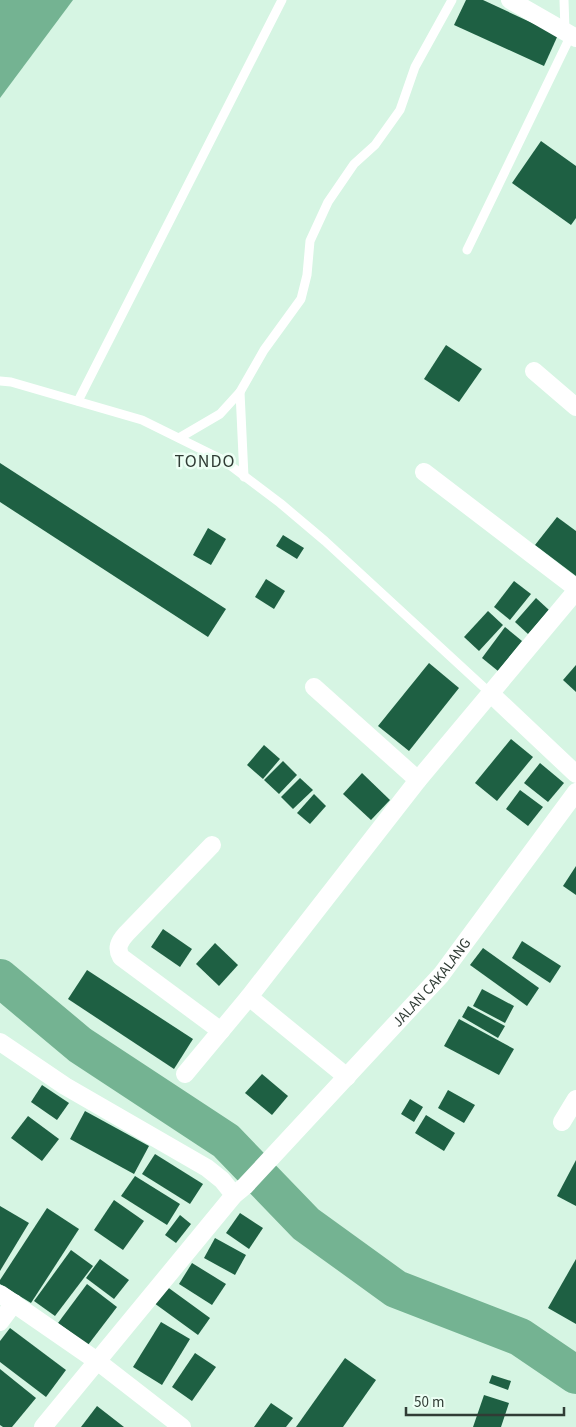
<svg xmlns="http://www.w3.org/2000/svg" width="576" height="1427" viewBox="0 0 576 1427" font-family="'Source Sans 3',sans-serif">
	<rect width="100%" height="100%" fill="#d6f5e3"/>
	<polygon fill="#74b392" points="0,0 73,0 0,98"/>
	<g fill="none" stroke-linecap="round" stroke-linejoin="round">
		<polyline stroke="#74b392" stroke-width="38" points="0,978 80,1045 226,1141 306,1224 396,1289 520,1337 576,1375"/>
	</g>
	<g fill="#1e6043">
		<polygon points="466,0 483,0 558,35 544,66 454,25"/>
		<polygon points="541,141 576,166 576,218 571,225 512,183"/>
		<polygon points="446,345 482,369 459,402 424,379"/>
		<polygon points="0,463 226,609 208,637 0,502"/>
		<polygon points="557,517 576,531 576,576 535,545"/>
		<polygon points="208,528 226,539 211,565 193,555"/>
		<polygon points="283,535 304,548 297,559 276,546"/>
		<polygon points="266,579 285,591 274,609 255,597"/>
		<polygon points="514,581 531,594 510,620 494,607"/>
		<polygon points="536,598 549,610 528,634 515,622"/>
		<polygon points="488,611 503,625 479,651 464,637"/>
		<polygon points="505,627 522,641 498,671 482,658"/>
		<polygon points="429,663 459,688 409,751 378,726"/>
		<polygon points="576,665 576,692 563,680"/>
		<polygon points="511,739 533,757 497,801 475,783"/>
		<polygon points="264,745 280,759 263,779 247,765"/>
		<polygon points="283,761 297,775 279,794 264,780"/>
		<polygon points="540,763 564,783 548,802 524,783"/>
		<polygon points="362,773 390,800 371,820 343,794"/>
		<polygon points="300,778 313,790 293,809 281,797"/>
		<polygon points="520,790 543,807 528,826 506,809"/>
		<polygon points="314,794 326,806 310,824 297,813"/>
		<polygon points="576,866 576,895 563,886"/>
		<polygon points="163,929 192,949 180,967 151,947"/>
		<polygon points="522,941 561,966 550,983 512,958"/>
		<polygon points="215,943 238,965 219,986 196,964"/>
		<polygon points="483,948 539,988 527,1006 470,965"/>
		<polygon points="87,970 193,1039 174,1069 68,999"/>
		<polygon points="482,989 514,1006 505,1023 473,1006"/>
		<polygon points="468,1006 505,1026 498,1038 462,1017"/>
		<polygon points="459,1019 514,1049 499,1075 444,1046"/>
		<polygon points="262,1074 288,1096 272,1115 245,1093"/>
		<polygon points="42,1085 69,1103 57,1120 31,1102"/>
		<polygon points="448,1090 475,1105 464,1123 438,1108"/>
		<polygon points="410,1099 423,1107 414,1122 401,1114"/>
		<polygon points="85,1111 149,1146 134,1174 70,1139"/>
		<polygon points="426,1115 455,1133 444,1151 415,1133"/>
		<polygon points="28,1116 59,1139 42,1161 11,1138"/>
		<polygon points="155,1154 203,1184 190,1204 142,1174"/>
		<polygon points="576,1160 576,1206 557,1196"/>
		<polygon points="135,1176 180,1204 167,1225 121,1196"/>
		<polygon points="114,1200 144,1221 123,1250 94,1230"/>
		<polygon points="0,1206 29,1223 0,1271"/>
		<polygon points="47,1208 79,1229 31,1303 0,1284 0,1280"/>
		<polygon points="240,1213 263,1228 249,1249 226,1233"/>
		<polygon points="180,1215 191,1224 176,1243 165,1235"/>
		<polygon points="215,1238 246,1255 235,1275 204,1258"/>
		<polygon points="71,1250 93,1266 55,1316 34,1301"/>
		<polygon points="100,1259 129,1280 114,1299 86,1278"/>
		<polygon points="576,1259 576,1324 548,1308"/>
		<polygon points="192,1263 226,1284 212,1305 179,1284"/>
		<polygon points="87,1284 117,1307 88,1345 58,1323"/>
		<polygon points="166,1286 210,1318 198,1335 154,1303"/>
		<polygon points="161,1322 190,1339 162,1385 133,1367"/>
		<polygon points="10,1328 66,1370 46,1397 0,1362 0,1341"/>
		<polygon points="195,1353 216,1367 192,1401 172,1387"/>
		<polygon points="345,1358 376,1380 343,1427 296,1427"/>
		<polygon points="0,1369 36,1398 12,1427 3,1427 0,1425"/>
		<polygon points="492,1375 511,1381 508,1390 489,1383"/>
		<polygon points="484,1395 509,1403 501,1427 473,1427"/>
		<polygon points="271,1403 293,1418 286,1427 254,1427"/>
		<polygon points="97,1406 124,1427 81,1427"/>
	</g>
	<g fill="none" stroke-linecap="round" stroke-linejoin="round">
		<g stroke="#fff" stroke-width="9">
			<polyline points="564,0 565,30"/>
			<polyline points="467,250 571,35"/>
			<polyline points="0,381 11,382 142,420 223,460 280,503 325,541 490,693"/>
			<polyline points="240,392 244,477"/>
			<polyline points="78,401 282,0"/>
			<polyline points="179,438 220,414 240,392 264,350 301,299 307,275 310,241 328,202 354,164 375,145 400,110 415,67 452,0"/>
		</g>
		<g stroke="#fff" stroke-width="18">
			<polyline points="510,0 576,38"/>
			<polyline points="534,371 576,407"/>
			<polyline points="424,472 576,588"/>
			<polyline points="314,687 418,780"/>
			<polyline points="490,693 576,774"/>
			<path d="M212,845l-86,89c-7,8 -10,14 -5,23l100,74"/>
			<polyline points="249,997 347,1077"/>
			<polyline points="0,1042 65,1086 207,1168 222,1180 234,1195"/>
			<polyline points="185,1074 249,997 418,780 576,591"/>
			<polyline points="562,1122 576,1099"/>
			<polyline points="0,1294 97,1361 182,1427"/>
			<polyline points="0,1322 14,1303"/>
			<path id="s1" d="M43,1427l191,-232 11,-9 196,-211 135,-183"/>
		</g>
	</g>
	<g text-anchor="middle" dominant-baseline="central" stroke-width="5" stroke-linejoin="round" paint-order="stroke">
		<g font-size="15" fill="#303c35" stroke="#ecfff4">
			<text stroke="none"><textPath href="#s1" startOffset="591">JALAN CAKALANG</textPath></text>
		</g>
		<g font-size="18" letter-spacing="1" fill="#303c35" stroke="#ecfff4">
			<text x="205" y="461">TONDO</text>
		</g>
	</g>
	<path d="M406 1407v8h158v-8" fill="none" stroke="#303c35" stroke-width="2.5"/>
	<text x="414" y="1407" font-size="15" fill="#303c35" stroke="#ecfff4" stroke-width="4" paint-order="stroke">50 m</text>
</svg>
